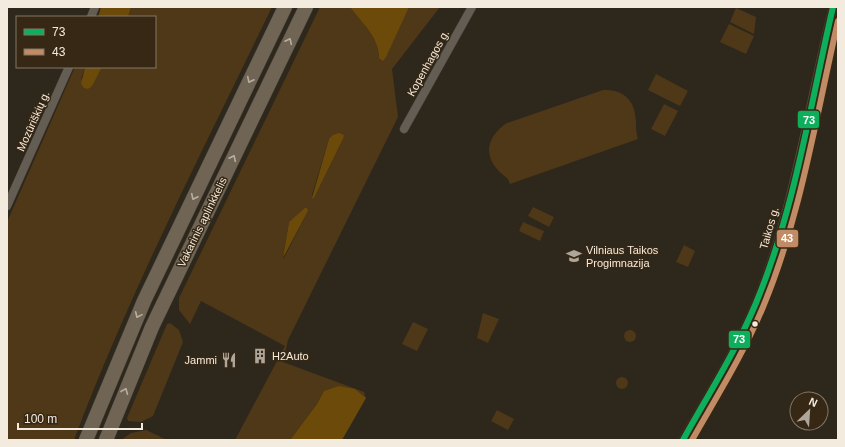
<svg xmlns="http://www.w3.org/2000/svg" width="845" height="447" viewBox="0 0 845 447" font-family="Helvetica,sans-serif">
	<rect width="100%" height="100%" fill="#2e271c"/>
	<g fill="#4e3817" fill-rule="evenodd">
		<path d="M131,7h141c-69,143 -142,284 -198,433h-67v-218l68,-155h10l-4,12 18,-7 3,-5h53v-50h-27z"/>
		<path d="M320,7h30c12,15 29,30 29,51l30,-51h31l-48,62 6,48 -110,223 -5,22 81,30 2,6 -11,-9 -31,2 -7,13 -27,36h-55l50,-94 -84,-45 -11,23 -11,-14v-12zM329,139h14l-29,59 -2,-3zM308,211l-24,47h-1l6,-36z"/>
		<polygon points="736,8 756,17 754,34 730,22"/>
		<polygon points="729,24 754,36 746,54 720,42"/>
		<polygon points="656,74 688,91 680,106 648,90"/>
		<path d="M603,90c16,-1 30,7 32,24 2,9 0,16 3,25l-128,45c-2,-8 -9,-9 -14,-16 -14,-17 -5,-35 11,-45z"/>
		<polygon points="664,104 678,111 665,136 651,129"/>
		<polygon points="533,207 554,217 549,227 528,216"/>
		<polygon points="523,222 544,231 540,241 519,231"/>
		<polygon points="684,245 695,251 688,267 676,262"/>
		<polygon points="483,313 499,319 488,343 477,338"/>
		<polygon points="413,322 428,329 417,351 402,344"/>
		<polygon points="170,323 179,330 183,342 153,416 141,422 128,421 127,418 167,324"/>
		<circle cx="630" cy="336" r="6"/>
		<circle cx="622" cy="383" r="6"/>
		<polygon points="497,410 514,419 508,430 491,421"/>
		<polygon points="146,430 167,440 121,440 131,433"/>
	</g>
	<g fill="#6c4a09">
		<polygon points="101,7 131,7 128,17 98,17"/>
		<path d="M350,7h59l-23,50 -3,4 -4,-3c0,-21 -17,-35 -29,-51z"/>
		<polygon points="85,67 102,67 92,86 88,89 84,88 81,84"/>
		<polygon points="339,133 344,135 343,139 314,198 312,198 329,139 333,135"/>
		<polygon points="305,208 307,208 308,211 283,258 289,222"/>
		<polygon points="339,386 355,389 366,398 342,440 290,440 317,404 324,391"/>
	</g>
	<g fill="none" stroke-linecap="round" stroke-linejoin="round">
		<g stroke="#4a443b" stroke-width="9">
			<g id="street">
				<polyline points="91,17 95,7"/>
				<polyline points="404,129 472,7"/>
				<polyline points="7,206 69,67"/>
				<path d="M683,440c25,-45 53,-89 73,-137 38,-92 53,-199 77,-296"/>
			</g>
		</g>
		<g stroke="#4a443b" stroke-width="15">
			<g id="highway">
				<polyline points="86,440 144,301 285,7"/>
				<polyline points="106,440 152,327 306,7"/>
			</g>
		</g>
		<use href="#street" stroke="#635d54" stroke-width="8"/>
		<use href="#highway" stroke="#706555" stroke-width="14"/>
		<g stroke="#362814" stroke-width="9">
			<path id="bus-1" d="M683,440c25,-45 53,-89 73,-137 39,-94 54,-197 77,-296"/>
		</g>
		<g stroke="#362814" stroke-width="9">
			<path id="bus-2" d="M692,440c25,-44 52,-87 71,-133 38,-91 53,-191 75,-286"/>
		</g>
		<use href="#bus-1" stroke="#0daf5c" stroke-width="6"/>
		<use href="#bus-2" stroke="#c18c65" stroke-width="6"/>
	</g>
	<defs><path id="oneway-chevron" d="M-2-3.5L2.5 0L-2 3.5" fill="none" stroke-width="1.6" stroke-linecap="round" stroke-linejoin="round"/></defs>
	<g stroke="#b9afa1">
		<use href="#oneway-chevron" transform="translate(289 41) rotate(-64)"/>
		<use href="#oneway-chevron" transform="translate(250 80) rotate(116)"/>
		<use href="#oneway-chevron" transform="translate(233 158) rotate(-64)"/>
		<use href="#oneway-chevron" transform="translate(194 197) rotate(116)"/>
		<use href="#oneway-chevron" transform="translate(138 315) rotate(114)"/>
		<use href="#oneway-chevron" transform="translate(125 391) rotate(-68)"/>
	</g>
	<defs>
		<g id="school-bare" transform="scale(1.2)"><path d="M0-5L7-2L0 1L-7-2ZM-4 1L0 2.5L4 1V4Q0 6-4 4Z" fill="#afa69b" stroke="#362814" stroke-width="2.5" paint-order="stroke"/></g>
		<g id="building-bare" transform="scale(1.2)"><path d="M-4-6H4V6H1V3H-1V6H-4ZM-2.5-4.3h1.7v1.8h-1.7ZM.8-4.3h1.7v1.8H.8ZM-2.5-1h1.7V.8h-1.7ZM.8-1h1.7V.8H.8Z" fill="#afa69b" stroke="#362814" stroke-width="2.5" paint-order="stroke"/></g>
		<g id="restaurant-bare" transform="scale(1.2)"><path d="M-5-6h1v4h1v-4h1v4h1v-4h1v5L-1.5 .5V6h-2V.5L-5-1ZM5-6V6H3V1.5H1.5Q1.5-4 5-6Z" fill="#afa69b" stroke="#362814" stroke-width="2.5" paint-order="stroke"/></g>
	</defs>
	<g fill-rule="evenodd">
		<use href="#school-bare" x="574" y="256"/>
		<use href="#building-bare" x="260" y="356"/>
		<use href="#restaurant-bare" x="229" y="360"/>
	</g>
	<circle fill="#f4ebdf" stroke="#362814" stroke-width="1.5" cx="755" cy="324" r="3.5"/>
	<g text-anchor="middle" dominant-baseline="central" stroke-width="3" stroke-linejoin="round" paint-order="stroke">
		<g font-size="11" fill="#f4ebdf" stroke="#362814">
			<text transform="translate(428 63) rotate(-61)">Kopenhagos g.</text>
			<text transform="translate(33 121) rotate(-66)">Mozūriškių g.</text>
			<text transform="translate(202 222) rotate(-64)">Vakarinis aplinkkelis</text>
			<text transform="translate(769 228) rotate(-74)">Taikos g.</text>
		</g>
		<g font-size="11" fill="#f4ebdf" stroke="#362814" text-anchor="start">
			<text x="586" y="250">Vilniaus Taikos<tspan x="586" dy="13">Progimnazija</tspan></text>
			<text x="272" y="356">H2Auto</text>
			<text x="217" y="360" text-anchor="end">Jammi</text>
		</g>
	</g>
	<g stroke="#362814" stroke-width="1.5">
		<rect x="797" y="110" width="23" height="19" rx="4" fill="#0daf5c"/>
		<rect x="776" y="229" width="23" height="19" rx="4" fill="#c18c65"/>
		<rect x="728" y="330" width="23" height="19" rx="4" fill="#0daf5c"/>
	</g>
	<g font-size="11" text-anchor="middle" font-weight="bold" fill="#fff">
		<text x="809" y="124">73</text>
		<text x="787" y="242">43</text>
		<text x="739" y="343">73</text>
	</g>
	<rect width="845" height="447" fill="none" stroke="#f4ebdf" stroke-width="16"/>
	<rect x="16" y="16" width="140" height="52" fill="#362814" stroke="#827665"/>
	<rect x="24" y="29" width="20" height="6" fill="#0daf5c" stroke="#827665"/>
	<text x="52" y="36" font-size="12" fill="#f4ebdf">73</text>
	<rect x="24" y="49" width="20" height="6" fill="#c18c65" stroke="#827665"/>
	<text x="52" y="56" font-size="12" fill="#f4ebdf">43</text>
	<g transform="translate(809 411) rotate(25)"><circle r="19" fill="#362814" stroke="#827665"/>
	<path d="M0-3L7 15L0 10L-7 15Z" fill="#afa69b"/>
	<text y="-6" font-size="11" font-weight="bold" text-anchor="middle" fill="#f4ebdf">N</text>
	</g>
	<path d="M18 423v6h124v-6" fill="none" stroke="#f4ebdf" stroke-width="2"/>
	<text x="24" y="423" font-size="12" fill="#f4ebdf" stroke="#362814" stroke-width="3" paint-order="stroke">100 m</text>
</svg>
